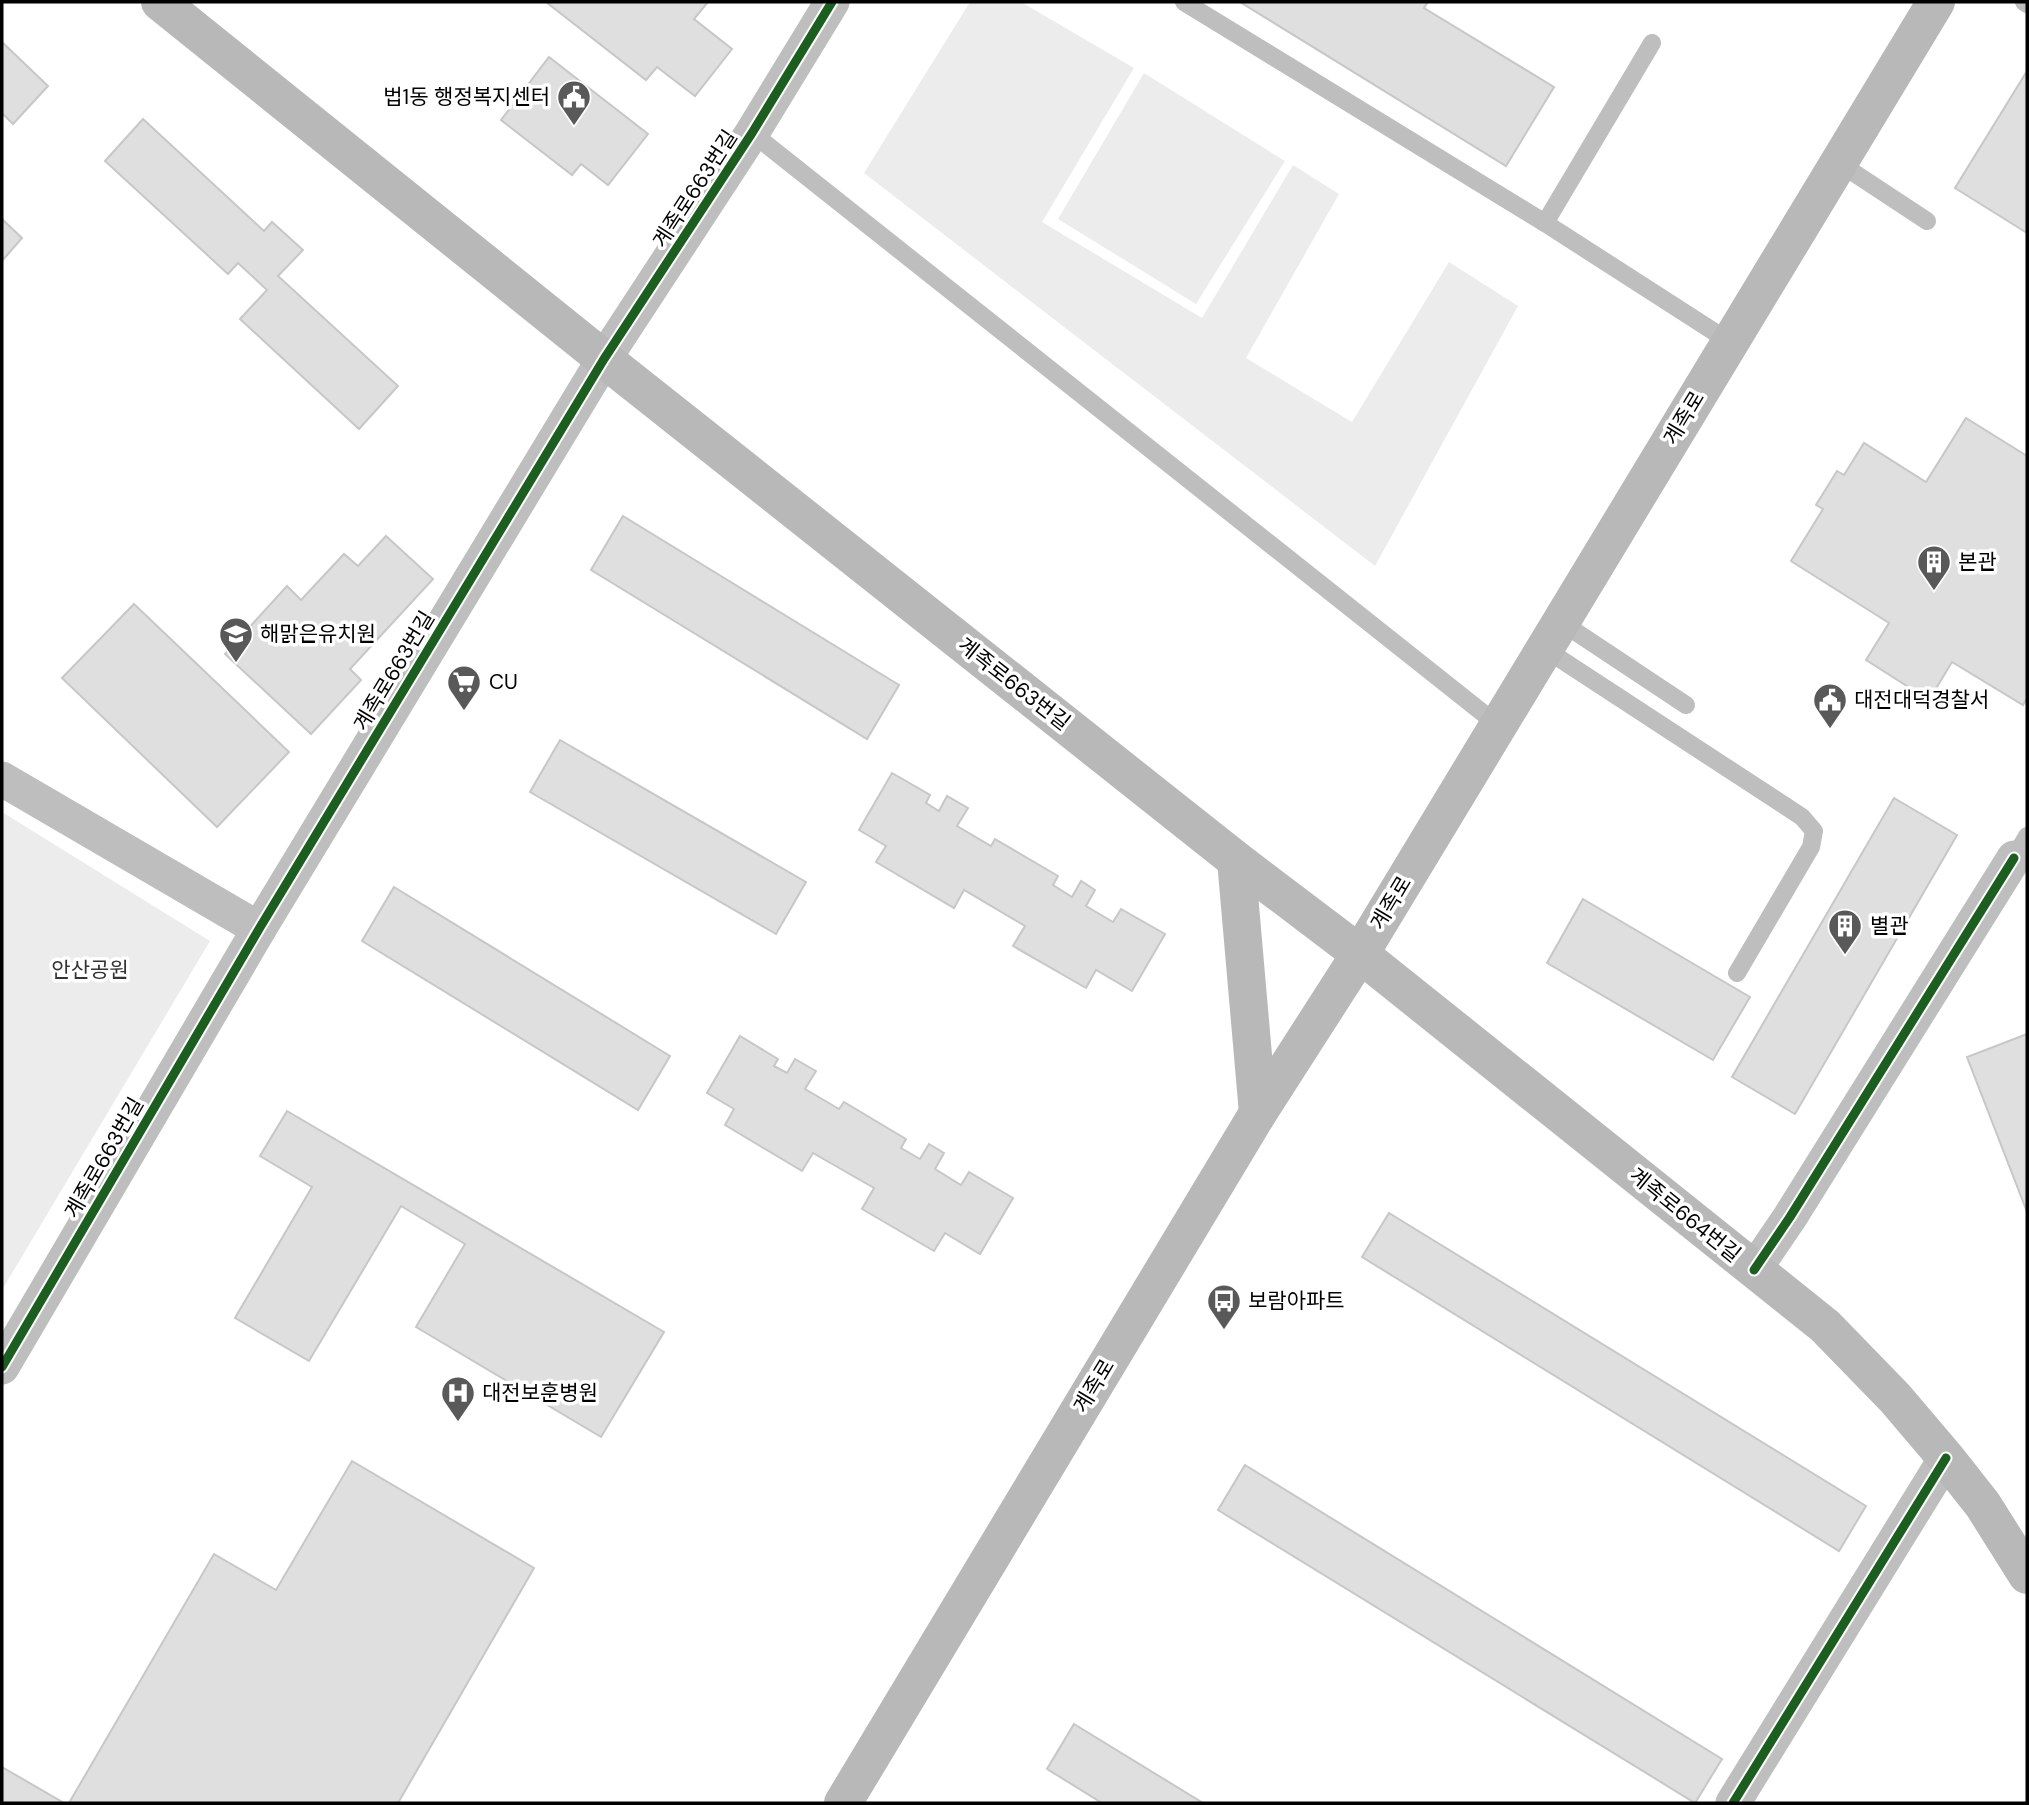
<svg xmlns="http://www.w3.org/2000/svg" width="2029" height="1805" viewBox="0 0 2029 1805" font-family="'DM Sans','Noto Sans KR',sans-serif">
	<rect width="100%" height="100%" fill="#fff"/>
	<g fill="#ececec">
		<polygon points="970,2 1021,2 1134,68 1042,222 1202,318 1293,165 1339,194 1246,358 1352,422 1449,262 1518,306 1375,566 864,173"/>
		<polygon points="1144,73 1285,161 1196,304 1058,219"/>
		<polygon points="2,812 210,941 2,1290"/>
	</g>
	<g fill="#dfdfdf" stroke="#c7c7c7" stroke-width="2">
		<polygon points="546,2 708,2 694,19 732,49 695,96 657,67 646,80"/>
		<polygon points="1240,2 1428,2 1424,8 1554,87 1506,166"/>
		<polygon points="2,42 48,86 13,124 2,113"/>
		<polygon points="549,57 648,134 608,185 581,164 572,175 501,120"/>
		<polygon points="2027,71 2027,233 1955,188"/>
		<polygon points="143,119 264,231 272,222 303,250 278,276 398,386 359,429 240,319 267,290 238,263 228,274 105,161"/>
		<polygon points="2,219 22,238 2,261"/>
		<polygon points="1966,418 2027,456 2027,698 2023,705 1952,662 1929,700 1866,660 1889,623 1791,561 1823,509 1816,505 1837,471 1844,475 1864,443 1926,482"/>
		<polygon points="623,516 899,685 867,739 591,570"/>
		<polygon points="386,536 433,579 350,669 361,680 311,734 225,654 287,586 301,600 344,554 358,566"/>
		<polygon points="134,604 289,752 217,827 62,678"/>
		<polygon points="560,740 806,882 776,934 530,792"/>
		<polygon points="892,773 930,795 926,803 939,811 947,796 968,808 957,826 991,846 995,839 1058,876 1053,885 1072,897 1081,881 1095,890 1086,906 1113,922 1121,909 1165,934 1132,991 1096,970 1086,988 1013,946 1025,926 964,890 954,908 876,862 886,846 859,830"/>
		<polygon points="1894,798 1957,835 1795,1114 1732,1077"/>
		<polygon points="394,887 670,1056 638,1110 362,941"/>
		<polygon points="1583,899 1750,997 1713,1060 1547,963"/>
		<polygon points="2027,1034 2027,1212 1967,1057"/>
		<polygon points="740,1036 778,1059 774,1066 787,1073 795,1059 816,1071 805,1089 839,1109 844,1102 906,1139 901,1148 920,1159 929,1144 944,1153 935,1169 961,1185 969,1172 1013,1198 980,1254 945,1233 934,1251 862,1209 874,1188 813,1153 802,1171 725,1125 734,1109 707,1093"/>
		<polygon points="287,1111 664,1332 601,1437 416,1327 465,1244 401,1206 309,1361 235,1318 312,1187 260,1156"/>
		<polygon points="1389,1213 1866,1506 1839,1551 1362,1257"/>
		<polygon points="352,1461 534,1568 398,1803 69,1803 214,1554 276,1590"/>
		<polygon points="1245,1465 1722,1759 1695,1803 1218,1510"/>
		<polygon points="1074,1724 1203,1803 1102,1803 1047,1769"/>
		<polygon points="2,1767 64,1803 2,1803"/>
	</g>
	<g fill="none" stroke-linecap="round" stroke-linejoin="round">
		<g stroke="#bebebe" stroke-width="18">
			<polyline points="1184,2 1545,223"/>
			<polyline points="2024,2 2027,4"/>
			<polyline points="1652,43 1545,223 1730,342"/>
			<polyline points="752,133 1498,725"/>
			<polyline points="1839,163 1927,221"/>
			<polyline points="1561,622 1686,705"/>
			<polyline points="1545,649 1802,817 1814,831 1811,847 1737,973"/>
			<polyline points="2014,858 2027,836"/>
		</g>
		<g stroke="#bebebe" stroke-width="35">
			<polyline points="2,779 259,929"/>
			<polyline points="1754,1270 1790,1217 2014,858"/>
			<polyline points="2,1367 259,929 604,359 752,133 832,2"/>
			<polyline points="1733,1803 1946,1458"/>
		</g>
		<g stroke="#b8b8b8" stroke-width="38">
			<polyline points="160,2 604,359 1236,860 1360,954 1825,1326 1895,1398 1946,1458 1983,1505 2027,1575"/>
			<polyline points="1236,860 1258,1113"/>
			<polyline points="843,1803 1258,1113 1360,954 1936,2"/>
		</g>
		<g stroke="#fff" stroke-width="13">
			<g id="cycleway">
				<polyline points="1754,1270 1790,1217 2014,858"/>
				<polyline points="2,1367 259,929 604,359 752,133 832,2"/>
				<polyline points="1733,1803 1946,1458"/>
			</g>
		</g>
		<use href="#cycleway" stroke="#1b5e20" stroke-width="9"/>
	</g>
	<defs>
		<g id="civic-pin" transform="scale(1.75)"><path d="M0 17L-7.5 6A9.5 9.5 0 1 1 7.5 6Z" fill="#595959" stroke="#fff"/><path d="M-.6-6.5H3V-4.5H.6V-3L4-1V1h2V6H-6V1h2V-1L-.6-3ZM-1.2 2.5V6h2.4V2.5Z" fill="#fff"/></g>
		<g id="building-pin" transform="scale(1.75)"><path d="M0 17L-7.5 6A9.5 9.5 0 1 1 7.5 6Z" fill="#595959" stroke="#fff"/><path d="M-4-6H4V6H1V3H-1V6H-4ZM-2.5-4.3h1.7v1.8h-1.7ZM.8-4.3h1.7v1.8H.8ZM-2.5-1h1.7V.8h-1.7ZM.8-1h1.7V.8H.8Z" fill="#fff"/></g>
		<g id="school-pin" transform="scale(1.75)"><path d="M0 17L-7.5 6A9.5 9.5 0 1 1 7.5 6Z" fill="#595959" stroke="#fff"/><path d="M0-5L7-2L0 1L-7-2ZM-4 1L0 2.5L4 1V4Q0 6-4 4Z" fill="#fff"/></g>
		<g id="supermarket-pin" transform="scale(1.75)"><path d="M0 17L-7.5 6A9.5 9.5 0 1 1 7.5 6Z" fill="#595959" stroke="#fff"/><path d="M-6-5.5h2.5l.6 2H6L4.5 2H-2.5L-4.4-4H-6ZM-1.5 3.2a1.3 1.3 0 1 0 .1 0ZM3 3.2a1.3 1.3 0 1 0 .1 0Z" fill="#fff"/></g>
		<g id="bus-pin" transform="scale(1.75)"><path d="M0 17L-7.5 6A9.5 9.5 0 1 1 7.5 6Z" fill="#595959" stroke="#fff"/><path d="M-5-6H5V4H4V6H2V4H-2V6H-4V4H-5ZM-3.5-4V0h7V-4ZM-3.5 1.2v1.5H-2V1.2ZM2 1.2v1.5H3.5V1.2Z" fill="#fff"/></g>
		<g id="hospital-pin" transform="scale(1.75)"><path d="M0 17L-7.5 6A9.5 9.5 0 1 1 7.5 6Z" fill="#595959" stroke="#fff"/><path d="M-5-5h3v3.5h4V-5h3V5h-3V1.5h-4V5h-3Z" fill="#fff"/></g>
	</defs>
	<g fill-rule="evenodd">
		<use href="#civic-pin" x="574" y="97"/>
		<use href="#building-pin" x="1934" y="562"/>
		<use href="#school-pin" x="236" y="634"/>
		<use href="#supermarket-pin" x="464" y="682"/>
		<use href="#civic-pin" x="1830" y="700"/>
		<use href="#building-pin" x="1845" y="926"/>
		<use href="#bus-pin" x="1224" y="1301"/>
		<use href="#hospital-pin" x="458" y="1393"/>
	</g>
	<g text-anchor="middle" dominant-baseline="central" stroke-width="7" stroke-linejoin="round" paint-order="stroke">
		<g font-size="21" fill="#000" stroke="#fff" text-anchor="start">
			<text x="550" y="97" text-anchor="end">법1동 행정복지센터</text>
			<text x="1958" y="562">본관</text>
			<text x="260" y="634">해맑은유치원</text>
			<text x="489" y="682">CU</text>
			<text x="1854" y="700">대전대덕경찰서</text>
			<text x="1870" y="926">별관</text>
			<text x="1248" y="1301">보람아파트</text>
			<text x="482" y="1393">대전보훈병원</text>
		</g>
		<g font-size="21" fill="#000" stroke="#fff">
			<text transform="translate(695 189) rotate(-57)">계족로663번길</text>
			<text transform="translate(1684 418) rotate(-59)">계족로</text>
			<text transform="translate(394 671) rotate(-59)">계족로663번길</text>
			<text transform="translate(1014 684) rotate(38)">계족로663번길</text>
			<text transform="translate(1391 903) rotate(-59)">계족로</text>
			<text transform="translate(104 1158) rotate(-60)">계족로663번길</text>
			<text transform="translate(1685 1215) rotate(39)">계족로664번길</text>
			<text transform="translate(1094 1386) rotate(-59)">계족로</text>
		</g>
		<g font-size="21" fill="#333" stroke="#fff">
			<text x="90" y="970">안산공원</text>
		</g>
	</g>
	<rect width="2029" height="1805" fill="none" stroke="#000000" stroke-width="7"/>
</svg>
